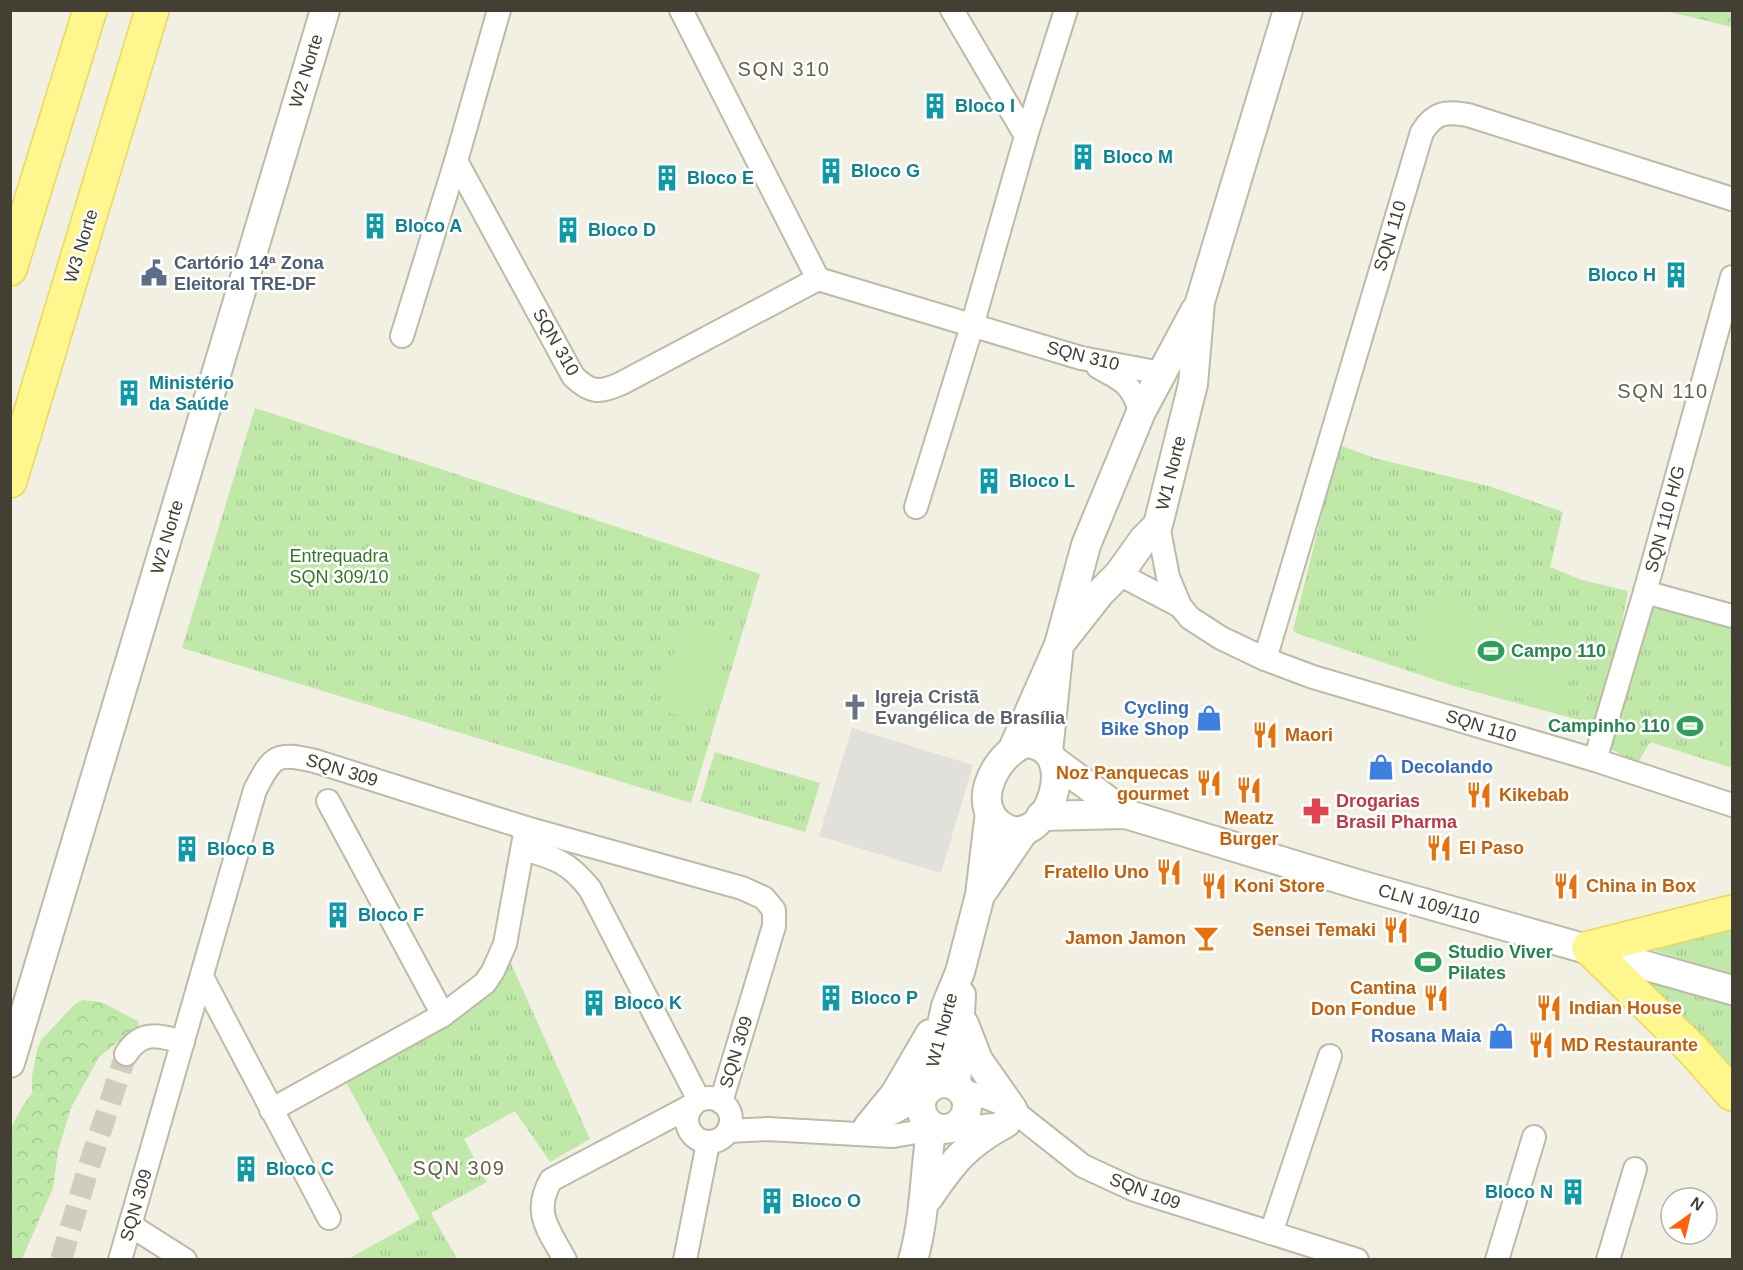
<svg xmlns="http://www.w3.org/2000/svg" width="1743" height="1270" viewBox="0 0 1743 1270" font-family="Helvetica,sans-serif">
	<defs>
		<pattern id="grass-tufts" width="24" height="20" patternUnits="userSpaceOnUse" patternTransform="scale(1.5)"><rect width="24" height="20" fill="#bfe8a9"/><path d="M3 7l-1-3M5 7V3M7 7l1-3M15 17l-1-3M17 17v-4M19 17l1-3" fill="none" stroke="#a5c892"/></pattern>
		<pattern id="forest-crowns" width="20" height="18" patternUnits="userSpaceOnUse" patternTransform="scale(1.5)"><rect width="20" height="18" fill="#bfe8a9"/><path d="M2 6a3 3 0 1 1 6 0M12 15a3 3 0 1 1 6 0" fill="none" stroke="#a5c892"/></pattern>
	</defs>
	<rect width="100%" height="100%" fill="#f2f0e2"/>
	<g fill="url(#grass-tufts)">
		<polygon points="255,408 760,574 691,803 182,648"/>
		<polygon points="1339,445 1374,458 1492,487 1563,512 1550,567 1582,580 1628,591 1612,673 1594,724 1450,685 1296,633 1293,630"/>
		<polygon points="1649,597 1732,623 1732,768 1650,742 1637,764 1611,749"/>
		<polygon points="715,752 820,783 805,832 700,801"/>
		<polygon points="1732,921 1732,975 1634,944"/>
		<polygon points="509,959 590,1139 550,1162 515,1111 464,1139 487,1182 431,1213 457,1259 348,1259 420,1219 341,1073"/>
		<polygon points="1628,966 1732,997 1732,1079"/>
	</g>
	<g fill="url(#forest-crowns)">
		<polygon points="1665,11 1732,11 1732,27"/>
		<polygon points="83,1000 101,1002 138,1021 139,1029 134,1036 118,1042 99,1057 71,1108 58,1151 53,1188 22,1259 11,1259 10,1130 22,1107 32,1093 32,1076 38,1047 41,1040 75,1004"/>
	</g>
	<g fill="#bfe8a9">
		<polygon points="1425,595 1570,635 1564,710 1410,667"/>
		<polygon points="684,618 730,631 703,723 657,709"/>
		<polygon points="1665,700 1723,720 1717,751 1656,731"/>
	</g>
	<polygon fill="#e2e0db" points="852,728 973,765 941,873 819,836"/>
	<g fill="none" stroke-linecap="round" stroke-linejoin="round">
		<polyline stroke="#cfcdbf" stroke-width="22" stroke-dasharray="22 11" stroke-linecap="butt" points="61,1260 89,1166 126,1054"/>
		<g stroke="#bdbaa5" stroke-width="26">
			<g id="minor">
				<polyline points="681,10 818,279"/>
				<polyline points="952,10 1026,136"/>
				<path d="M456,161l117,215c18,18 27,17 49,7l196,-104 263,79 80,15"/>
				<polyline points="402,336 456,161 499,10"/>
				<path d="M1098,367c27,15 32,15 43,45"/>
				<polyline points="916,507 972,326 1026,136 1066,10"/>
				<polyline points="1158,525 1168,577 1180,606 1190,618 1221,638 1265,659 1313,677 1595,760 1732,805"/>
				<polyline points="1119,574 1180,606"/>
				<polyline points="1645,592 1732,616"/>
				<path d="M1265,659l157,-527c13,-20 24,-21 46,-17l264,84"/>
				<polyline points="1595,760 1645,592 1732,277"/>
				<polyline points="328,801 443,1015"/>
				<path d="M523,849c31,8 47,14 67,40l109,211"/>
				<polyline points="202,977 329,1218"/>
				<path d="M126,1054c16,-25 33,-18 57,-12"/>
				<polyline points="962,1091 985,1097 1006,1105 1083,1166 1135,1190 1357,1260"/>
				<circle cx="709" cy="1120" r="22"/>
				<polyline points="271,1110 443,1015 485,983 493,971 505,944 526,828"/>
				<polyline points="876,1122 922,1097"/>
				<polyline points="956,1126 976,1127 1002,1124"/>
				<polyline points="728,1131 767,1129 893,1136 917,1132 930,1124"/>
				<polyline points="130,1225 185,1260"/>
				<polyline points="1271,1233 1330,1056"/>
				<path d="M120,1260l135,-470c18,-35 21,-38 60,-29l211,67 216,60 22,10 10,12v16l-53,176"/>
				<path d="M565,1260c-16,-30 -33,-47 -14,-80l140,-74"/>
				<polyline points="685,1260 708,1143"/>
				<polyline points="1497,1260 1534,1137"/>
				<polyline points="1608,1260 1635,1169"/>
			</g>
		</g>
		<g stroke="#bdbaa5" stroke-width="32">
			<g id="tertiary">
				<path d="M1026,743c57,3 22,105 -19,86 -41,-18 -12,-76 19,-86z"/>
				<polyline points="1013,749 1059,645 1086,545 1141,412 1195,311"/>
				<polyline points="1048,752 1059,645 1100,593 1119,574 1144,539 1158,525 1193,384 1200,302 1288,10"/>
				<polyline points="1053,760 1126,814"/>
				<polyline points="1041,816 1126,814 1360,885 1732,990"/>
				<polyline points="983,891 1024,831"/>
				<polyline points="964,1024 978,1060 1013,1110"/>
				<polyline points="10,1063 325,10"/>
				<circle cx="944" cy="1106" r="23"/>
				<polyline points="956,1085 961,995"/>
				<polyline points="928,1089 946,1006 960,972 980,895 990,812"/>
				<polyline points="868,1127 895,1094 930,1034"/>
				<path d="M929,1197c24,-36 38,-53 77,-74"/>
				<path d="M913,1260c13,-46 11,-88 19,-134"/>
			</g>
		</g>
		<g stroke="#e7d95b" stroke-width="36">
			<g id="primary">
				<polyline points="10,269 90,10"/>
				<polyline points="10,481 152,10"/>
				<polyline points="1589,948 1692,1049 1732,1094"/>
				<polyline points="1589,948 1732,912"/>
			</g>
		</g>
		<use href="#minor" stroke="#fff" stroke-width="22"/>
		<use href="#tertiary" stroke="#fff" stroke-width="28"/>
		<use href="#primary" stroke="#fff68e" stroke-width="33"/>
	</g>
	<defs>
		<g id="building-bare" transform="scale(2.07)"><path d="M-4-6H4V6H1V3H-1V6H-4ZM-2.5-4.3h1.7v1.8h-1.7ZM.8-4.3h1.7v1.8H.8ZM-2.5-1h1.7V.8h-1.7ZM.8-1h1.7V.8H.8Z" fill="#0f9aa8" stroke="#fff" stroke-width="2.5" paint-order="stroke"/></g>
		<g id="civic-bare" transform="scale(2.07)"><path d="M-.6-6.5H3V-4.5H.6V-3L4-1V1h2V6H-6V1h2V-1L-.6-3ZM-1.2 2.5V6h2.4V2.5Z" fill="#5c6f8a" stroke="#fff" stroke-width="2.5" paint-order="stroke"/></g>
		<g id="stadium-bare" transform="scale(2.07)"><path d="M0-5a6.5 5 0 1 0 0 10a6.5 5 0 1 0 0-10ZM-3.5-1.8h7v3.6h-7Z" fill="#2e9e5b" stroke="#fff" stroke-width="2.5" paint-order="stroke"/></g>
		<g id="church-bare" transform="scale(2.07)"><path d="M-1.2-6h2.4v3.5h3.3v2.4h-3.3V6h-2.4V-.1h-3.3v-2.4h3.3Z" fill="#6b7280" stroke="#fff" stroke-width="2.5" paint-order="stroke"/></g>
		<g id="shop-bare" transform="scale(2.07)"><path d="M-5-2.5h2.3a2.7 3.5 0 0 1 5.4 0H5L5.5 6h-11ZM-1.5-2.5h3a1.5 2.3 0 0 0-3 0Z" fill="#3f7fe0" stroke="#fff" stroke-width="2.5" paint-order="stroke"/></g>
		<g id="restaurant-bare" transform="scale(2.07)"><path d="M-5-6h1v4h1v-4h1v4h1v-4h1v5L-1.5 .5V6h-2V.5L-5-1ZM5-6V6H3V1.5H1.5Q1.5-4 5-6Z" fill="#e8710a" stroke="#fff" stroke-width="2.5" paint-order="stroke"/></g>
		<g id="pharmacy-bare" transform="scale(2.07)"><path d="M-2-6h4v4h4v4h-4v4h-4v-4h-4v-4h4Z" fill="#e0444e" stroke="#fff" stroke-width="2.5" paint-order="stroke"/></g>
		<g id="bar-bare" transform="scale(2.07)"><path d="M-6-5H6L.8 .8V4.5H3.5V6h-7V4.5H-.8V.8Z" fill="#e8710a" stroke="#fff" stroke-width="2.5" paint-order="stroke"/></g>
	</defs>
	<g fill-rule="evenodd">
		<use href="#building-bare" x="935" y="106"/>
		<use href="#building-bare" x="1083" y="157"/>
		<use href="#building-bare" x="831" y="171"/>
		<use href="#building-bare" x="667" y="178"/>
		<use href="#building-bare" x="375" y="226"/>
		<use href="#building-bare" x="568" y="230"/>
		<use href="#civic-bare" x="154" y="273"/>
		<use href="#building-bare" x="1676" y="275"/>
		<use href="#building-bare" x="129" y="393"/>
		<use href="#building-bare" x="989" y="481"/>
		<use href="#stadium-bare" x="1491" y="651"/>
		<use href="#church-bare" x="855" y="707"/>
		<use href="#shop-bare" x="1209" y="718"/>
		<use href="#stadium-bare" x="1690" y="726"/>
		<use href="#restaurant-bare" x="1265" y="735"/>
		<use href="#shop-bare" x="1381" y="767"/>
		<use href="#restaurant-bare" x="1209" y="783"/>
		<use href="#restaurant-bare" x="1249" y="790"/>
		<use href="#restaurant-bare" x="1479" y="795"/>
		<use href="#pharmacy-bare" x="1316" y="811"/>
		<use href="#restaurant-bare" x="1439" y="848"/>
		<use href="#building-bare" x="187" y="849"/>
		<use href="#restaurant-bare" x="1169" y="872"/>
		<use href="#restaurant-bare" x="1214" y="886"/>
		<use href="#restaurant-bare" x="1566" y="886"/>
		<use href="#building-bare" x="338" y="915"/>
		<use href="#restaurant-bare" x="1396" y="930"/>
		<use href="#bar-bare" x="1206" y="938"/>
		<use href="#stadium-bare" x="1428" y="962"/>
		<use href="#building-bare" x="831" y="998"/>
		<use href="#restaurant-bare" x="1436" y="998"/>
		<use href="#building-bare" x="594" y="1003"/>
		<use href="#restaurant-bare" x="1549" y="1008"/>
		<use href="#shop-bare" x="1501" y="1036"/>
		<use href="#restaurant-bare" x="1541" y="1045"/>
		<use href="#building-bare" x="246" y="1169"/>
		<use href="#building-bare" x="1573" y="1192"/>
		<use href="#building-bare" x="772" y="1201"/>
	</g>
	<g text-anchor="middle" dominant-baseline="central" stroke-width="5" stroke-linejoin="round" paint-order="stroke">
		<g font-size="18" fill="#434033" stroke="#fff">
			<text transform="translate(306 71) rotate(-73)">W2 Norte</text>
			<text transform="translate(1390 236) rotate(-73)">SQN 110</text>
			<text transform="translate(81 246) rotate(-73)">W3 Norte</text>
			<text transform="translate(556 342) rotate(60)">SQN 310</text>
			<text transform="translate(1083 356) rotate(14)">SQN 310</text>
			<text transform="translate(1171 473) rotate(-76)">W1 Norte</text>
			<text transform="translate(1665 519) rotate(-75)">SQN 110 H/G</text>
			<text transform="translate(167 537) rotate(-74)">W2 Norte</text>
			<text transform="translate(1481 726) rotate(17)">SQN 110</text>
			<text transform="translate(342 770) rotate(17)">SQN 309</text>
			<text transform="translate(1429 904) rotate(16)">CLN 109/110</text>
			<text transform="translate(942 1030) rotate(-75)">W1 Norte</text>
			<text transform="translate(736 1052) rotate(-73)">SQN 309</text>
			<text transform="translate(1145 1191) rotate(20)">SQN 109</text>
			<text transform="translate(136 1205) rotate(-74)">SQN 309</text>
		</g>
		<g font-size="18" font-weight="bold" fill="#0d838f" stroke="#fff" text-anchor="start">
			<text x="955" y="106">Bloco I</text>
			<text x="1103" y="157">Bloco M</text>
			<text x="851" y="171">Bloco G</text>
			<text x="687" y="178">Bloco E</text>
			<text x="395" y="226">Bloco A</text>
			<text x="588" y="230">Bloco D</text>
			<text x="1656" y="275" text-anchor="end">Bloco H</text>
			<text x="149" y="383">Ministério<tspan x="149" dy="21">da Saúde</tspan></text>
			<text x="1009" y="481">Bloco L</text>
			<text x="207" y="849">Bloco B</text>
			<text x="358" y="915">Bloco F</text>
			<text x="851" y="998">Bloco P</text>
			<text x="614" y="1003">Bloco K</text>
			<text x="266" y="1169">Bloco C</text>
			<text x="1553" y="1192" text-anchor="end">Bloco N</text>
			<text x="792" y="1201">Bloco O</text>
		</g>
		<g font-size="18" font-weight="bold" fill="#4e5e75" stroke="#fff" text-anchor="start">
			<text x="174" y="263">Cartório 14ª Zona<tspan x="174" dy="21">Eleitoral TRE-DF</tspan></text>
		</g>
		<g font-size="18" fill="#337625" stroke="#fff">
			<text x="339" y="556">Entrequadra<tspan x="339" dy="21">SQN 309/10</tspan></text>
		</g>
		<g font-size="18" font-weight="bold" fill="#27864d" stroke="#fff" text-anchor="start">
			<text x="1511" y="651">Campo 110</text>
			<text x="1670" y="726" text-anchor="end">Campinho 110</text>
			<text x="1448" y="952">Studio Viver<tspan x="1448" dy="21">Pilates</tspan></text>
		</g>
		<g font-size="18" font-weight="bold" fill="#5b616d" stroke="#fff" text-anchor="start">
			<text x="875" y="697">Igreja Cristã<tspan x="875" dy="21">Evangélica de Brasília</tspan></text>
		</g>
		<g font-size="18" font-weight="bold" fill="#366cbe" stroke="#fff" text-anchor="end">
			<text x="1189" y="708">Cycling<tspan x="1189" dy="21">Bike Shop</tspan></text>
			<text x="1401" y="767" text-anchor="start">Decolando</text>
			<text x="1481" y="1036">Rosana Maia</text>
		</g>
		<g font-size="18" font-weight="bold" fill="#c56008" stroke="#fff" text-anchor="start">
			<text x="1285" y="735">Maori</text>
			<text x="1189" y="773" text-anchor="end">Noz Panquecas<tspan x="1189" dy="21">gourmet</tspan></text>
			<text x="1499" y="795">Kikebab</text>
			<text x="1249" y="818" text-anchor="middle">Meatz<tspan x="1249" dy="21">Burger</tspan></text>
			<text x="1459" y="848">El Paso</text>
			<text x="1149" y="872" text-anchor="end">Fratello Uno</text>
			<text x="1234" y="886">Koni Store</text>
			<text x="1586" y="886">China in Box</text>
			<text x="1376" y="930" text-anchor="end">Sensei Temaki</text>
			<text x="1186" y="938" text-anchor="end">Jamon Jamon</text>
			<text x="1416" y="988" text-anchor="end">Cantina<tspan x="1416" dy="21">Don Fondue</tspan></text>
			<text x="1569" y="1008">Indian House</text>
			<text x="1561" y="1045">MD Restaurante</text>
		</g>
		<g font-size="18" font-weight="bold" fill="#be3a42" stroke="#fff" text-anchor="start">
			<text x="1336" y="801">Drogarias<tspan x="1336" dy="21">Brasil Pharma</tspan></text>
		</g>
		<g font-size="20" letter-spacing="1.5" fill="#666149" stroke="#fff">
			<text x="784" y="69">SQN 310</text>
			<text x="1663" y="391">SQN 110</text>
			<text x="459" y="1168">SQN 309</text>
		</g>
	</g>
	<rect width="1743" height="1270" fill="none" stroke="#434033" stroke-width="24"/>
	<g transform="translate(1689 1216) rotate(34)"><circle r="28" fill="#ffffff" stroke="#b4b3ad" stroke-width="1.5"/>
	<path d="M0-4.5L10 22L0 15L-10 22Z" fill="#ff620c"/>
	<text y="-9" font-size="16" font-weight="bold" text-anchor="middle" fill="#434033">N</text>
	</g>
</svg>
